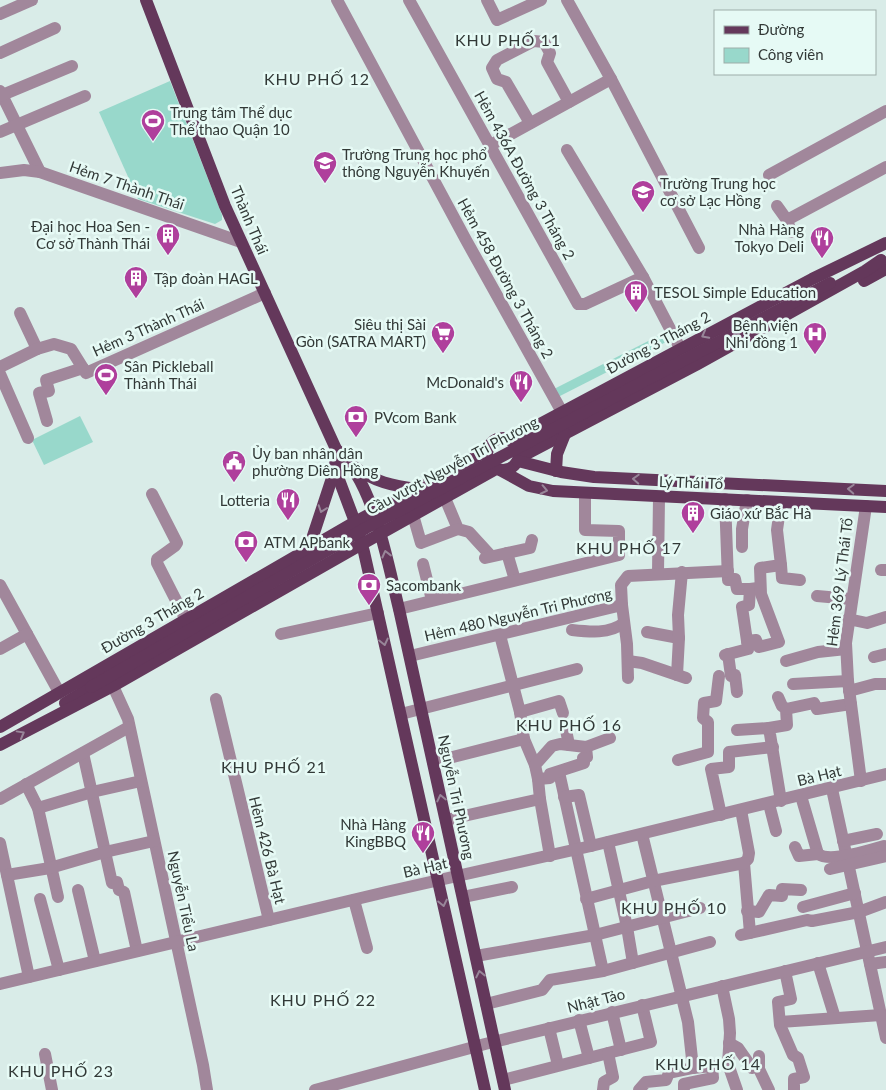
<svg xmlns="http://www.w3.org/2000/svg" width="886" height="1090" viewBox="0 0 886 1090" font-family="Lato,sans-serif">
	<rect width="100%" height="100%" fill="#d9ece8"/>
	<g fill="#98d8cb">
		<polygon points="170,81 222,215 222,220 215,224 138,199 99,112"/>
		<polygon points="666,332 670,340 558,397 554,389"/>
		<polygon points="80,416 93,442 44,465 32,440"/>
	</g>
	<g fill="none" stroke-linecap="round" stroke-linejoin="round">
		<g stroke="#a1879b" stroke-width="12">
			<polyline points="337,0 466,240 562,412"/>
			<polyline points="409,0 578,304 585,304 643,277"/>
			<polyline points="487,0 497,20 541,0"/>
			<polyline points="567,0 611,79 699,248"/>
			<polyline points="0,14 32,0"/>
			<polyline points="0,53 55,28"/>
			<polyline points="0,91 40,172"/>
			<polyline points="0,96 72,66"/>
			<polyline points="530,123 506,82 497,79 492,68 497,60 534,41 544,42 550,53 547,62 569,102"/>
			<polyline points="0,132 85,96"/>
			<polyline points="489,146 611,79"/>
			<polyline points="567,150 643,277 680,348"/>
			<polyline points="0,173 24,170 40,172 241,242"/>
			<polyline points="769,175 886,111"/>
			<polyline points="777,206 787,220 791,232"/>
			<polyline points="787,220 886,167"/>
			<polyline points="20,313 37,349"/>
			<polyline points="0,367 37,349 54,344 71,349 86,373 265,293"/>
			<polyline points="0,374 28,438"/>
			<polyline points="47,421 39,393 49,391 46,380 83,368"/>
			<polyline points="152,494 177,543 175,546 157,559 157,563 186,620"/>
			<polyline points="445,498 458,529 469,532 491,556"/>
			<polyline points="725,499 728,580 735,579 737,589 750,589"/>
			<polyline points="413,515 421,543 458,529"/>
			<polyline points="742,547 742,529 747,500"/>
			<polyline points="507,553 515,580"/>
			<polyline points="485,558 530,548 532,540"/>
			<polyline points="423,564 432,600"/>
			<polyline points="781,565 782,578 800,580"/>
			<polyline points="881,570 886,570"/>
			<polyline points="658,573 659,497"/>
			<polyline points="0,585 59,692"/>
			<polyline points="817,596 851,599"/>
			<polyline points="622,605 621,585 628,576 728,571"/>
			<polyline points="399,609 619,555 619,531 585,530 585,494"/>
			<polyline points="848,619 867,623 886,617"/>
			<path d="M572,630c18,2 37,4 52,-7"/>
			<polyline points="647,632 679,638"/>
			<polyline points="281,634 378,613"/>
			<polyline points="500,635 520,712 524,739 535,765"/>
			<polyline points="747,641 742,607 749,605 750,589 758,588"/>
			<polyline points="0,649 27,634"/>
			<polyline points="728,654 731,676"/>
			<polyline points="725,655 748,649 747,641 756,640 759,647 779,642 761,594 760,568 781,565 777,530 781,502"/>
			<polyline points="410,656 622,605 627,644 628,678"/>
			<polyline points="874,657 886,654"/>
			<polyline points="628,661 642,663 686,678"/>
			<polyline points="786,661 818,652 846,649"/>
			<polyline points="677,675 679,638 678,615 682,572"/>
			<polyline points="735,675 737,692"/>
			<polyline points="793,684 848,681"/>
			<polyline points="113,686 128,719 203,1065 207,1090"/>
			<polyline points="849,691 875,684 886,684"/>
			<polyline points="778,697 782,706 786,709 787,725 769,728 781,801"/>
			<polyline points="216,699 269,920"/>
			<polyline points="786,709 814,703 817,709 851,704"/>
			<polyline points="520,712 559,701 563,713"/>
			<polyline points="401,714 577,669"/>
			<polyline points="566,730 569,745"/>
			<polyline points="737,730 769,728"/>
			<polyline points="83,753 112,883"/>
			<polyline points="678,760 708,752 708,722 703,718 704,703 716,701 719,676"/>
			<polyline points="433,762 524,739"/>
			<polyline points="559,772 603,971"/>
			<polyline points="538,779 550,778 550,774 584,763 583,758 587,757 586,747"/>
			<polyline points="861,781 848,681 846,643 866,506"/>
			<polyline points="26,784 38,808 58,897"/>
			<polyline points="832,789 886,1038"/>
			<polyline points="801,796 818,854"/>
			<polyline points="564,797 579,795 591,846"/>
			<polyline points="0,799 129,727"/>
			<polyline points="540,799 550,856"/>
			<polyline points="769,804 776,831"/>
			<polyline points="38,808 92,792 141,781"/>
			<polyline points="741,810 749,853 748,859 744,863 750,933"/>
			<polyline points="721,815 711,769 729,767 729,752 773,747"/>
			<polyline points="446,820 540,799 538,779 535,765 552,746 560,744 586,747 610,738"/>
			<polyline points="642,834 688,1022 693,1068"/>
			<polyline points="843,841 877,834"/>
			<polyline points="608,842 627,927 633,963"/>
			<polyline points="0,843 29,977"/>
			<path d="M795,847l4,9 19,-2c12,9 52,-4 66,-8l2,8"/>
			<polyline points="830,869 886,856"/>
			<polyline points="7,875 50,868 105,852 154,841"/>
			<polyline points="117,882 119,890 124,892 137,951"/>
			<polyline points="78,890 95,961"/>
			<polyline points="463,897 512,887"/>
			<polyline points="40,899 59,970"/>
			<polyline points="586,899 653,881 744,863"/>
			<polyline points="354,900 367,948"/>
			<polyline points="803,907 855,893"/>
			<polyline points="747,911 759,912 769,895 782,896 782,889 801,890"/>
			<polyline points="741,935 807,920 812,921 859,912 886,902"/>
			<polyline points="476,956 595,935 700,908"/>
			<polyline points="818,963 835,1018"/>
			<polyline points="870,964 886,962"/>
			<polyline points="785,971 791,999 778,1002 780,1025 793,1055 798,1058 804,1077 794,1079 794,1090"/>
			<polyline points="0,984 386,892 591,846 886,774"/>
			<polyline points="722,986 729,1019 730,1033 728,1064 737,1090"/>
			<polyline points="486,1004 542,990 550,980 603,971 710,942"/>
			<polyline points="612,1012 621,1050"/>
			<polyline points="579,1020 589,1058"/>
			<polyline points="780,1022 881,1015"/>
			<polyline points="549,1028 558,1065"/>
			<polyline points="729,1043 738,1048 752,1068 759,1066"/>
			<polyline points="45,1054 52,1090"/>
			<polyline points="759,1056 759,1069 769,1090"/>
			<polyline points="503,1080 651,1042 642,1005"/>
			<polyline points="315,1090 485,1044 886,947"/>
			<polyline points="603,1090 604,1082 613,1077 608,1053"/>
			<polyline points="639,1090 646,1082 666,1080 669,1073 693,1068 712,1066 713,1078 684,1084 684,1090"/>
		</g>
		<g stroke="#64385b" stroke-width="12">
			<path d="M146,0l79,206 111,243c38,33 51,111 63,160l106,481"/>
			<polyline points="864,281 886,269"/>
			<circle cx="503" cy="454" r="16"/>
			<polyline points="510,440 812,279 886,243"/>
			<polyline points="336,449 335,469 355,522 364,552 485,1090"/>
			<polyline points="519,458 696,365 865,271 881,260"/>
			<polyline points="518,461 561,472 594,477 886,491"/>
			<path d="M353,466c21,16 40,20 65,23"/>
			<polyline points="500,470 529,486 553,491 886,507"/>
			<polyline points="556,471 557,454 565,434"/>
			<polyline points="309,548 335,469"/>
			<polyline points="65,703 91,687"/>
			<polyline points="0,727 355,522 487,451"/>
			<polyline points="0,745 113,686 362,544 496,469"/>
		</g>
		<polyline stroke="#64385b" stroke-width="12" points="91,687 366,528 830,283"/>
	</g>
	<defs><path id="oneway-chevron" d="M-2-3.5L2.5 0L-2 3.5" fill="none" stroke-width="1.6" stroke-linecap="round" stroke-linejoin="round" transform="scale(1.25)"/></defs>
	<g stroke="#988699">
		<use href="#oneway-chevron" transform="translate(705 335) rotate(152)"/>
		<use href="#oneway-chevron" transform="translate(636 479) rotate(-177)"/>
		<use href="#oneway-chevron" transform="translate(851 489) rotate(-177)"/>
		<use href="#oneway-chevron" transform="translate(544 490) rotate(12)"/>
		<use href="#oneway-chevron" transform="translate(322 509) rotate(109)"/>
		<use href="#oneway-chevron" transform="translate(386 554) rotate(-104)"/>
		<use href="#oneway-chevron" transform="translate(384 642) rotate(77)"/>
		<use href="#oneway-chevron" transform="translate(21 734) rotate(-29)"/>
		<use href="#oneway-chevron" transform="translate(441 798) rotate(-103)"/>
		<use href="#oneway-chevron" transform="translate(443 903) rotate(78)"/>
		<use href="#oneway-chevron" transform="translate(480 974) rotate(-102)"/>
	</g>
	<defs>
		<g id="stadium-pin" transform="scale(1.25)"><path d="M0 17L-7.5 6A9.5 9.5 0 1 1 7.5 6Z" fill="#af3f9c" stroke="#e6faf5"/><path d="M0-5a6.5 5 0 1 0 0 10a6.5 5 0 1 0 0-10ZM-3.5-1.8h7v3.6h-7Z" fill="#fff"/></g>
		<g id="school-pin" transform="scale(1.25)"><path d="M0 17L-7.5 6A9.5 9.5 0 1 1 7.5 6Z" fill="#af3f9c" stroke="#e6faf5"/><path d="M0-5L7-2L0 1L-7-2ZM-4 1L0 2.5L4 1V4Q0 6-4 4Z" fill="#fff"/></g>
		<g id="building-pin" transform="scale(1.25)"><path d="M0 17L-7.5 6A9.5 9.5 0 1 1 7.5 6Z" fill="#af3f9c" stroke="#e6faf5"/><path d="M-4-6H4V6H1V3H-1V6H-4ZM-2.5-4.3h1.7v1.8h-1.7ZM.8-4.3h1.7v1.8H.8ZM-2.5-1h1.7V.8h-1.7ZM.8-1h1.7V.8H.8Z" fill="#fff"/></g>
		<g id="restaurant-pin" transform="scale(1.25)"><path d="M0 17L-7.5 6A9.5 9.5 0 1 1 7.5 6Z" fill="#af3f9c" stroke="#e6faf5"/><path d="M-5-6h1v4h1v-4h1v4h1v-4h1v5L-1.5 .5V6h-2V.5L-5-1ZM5-6V6H3V1.5H1.5Q1.5-4 5-6Z" fill="#fff"/></g>
		<g id="supermarket-pin" transform="scale(1.25)"><path d="M0 17L-7.5 6A9.5 9.5 0 1 1 7.5 6Z" fill="#af3f9c" stroke="#e6faf5"/><path d="M-6-5.5h2.5l.6 2H6L4.5 2H-2.5L-4.4-4H-6ZM-1.5 3.2a1.3 1.3 0 1 0 .1 0ZM3 3.2a1.3 1.3 0 1 0 .1 0Z" fill="#fff"/></g>
		<g id="hospital-pin" transform="scale(1.25)"><path d="M0 17L-7.5 6A9.5 9.5 0 1 1 7.5 6Z" fill="#af3f9c" stroke="#e6faf5"/><path d="M-5-5h3v3.5h4V-5h3V5h-3V1.5h-4V5h-3Z" fill="#fff"/></g>
		<g id="bank-pin" transform="scale(1.25)"><path d="M0 17L-7.5 6A9.5 9.5 0 1 1 7.5 6Z" fill="#af3f9c" stroke="#e6faf5"/><path d="M-6-4H6V4H-6ZM0-2.3a2.3 2.3 0 1 0 0 4.6a2.3 2.3 0 1 0 0-4.6Z" fill="#fff"/></g>
		<g id="civic-pin" transform="scale(1.25)"><path d="M0 17L-7.5 6A9.5 9.5 0 1 1 7.5 6Z" fill="#af3f9c" stroke="#e6faf5"/><path d="M-.6-6.5H3V-4.5H.6V-3L4-1V1h2V6H-6V1h2V-1L-.6-3ZM-1.2 2.5V6h2.4V2.5Z" fill="#fff"/></g>
	</defs>
	<g fill-rule="evenodd">
		<use href="#stadium-pin" x="153" y="121"/>
		<use href="#school-pin" x="325" y="163"/>
		<use href="#school-pin" x="643" y="192"/>
		<use href="#building-pin" x="168" y="235"/>
		<use href="#restaurant-pin" x="822" y="238"/>
		<use href="#building-pin" x="136" y="278"/>
		<use href="#building-pin" x="636" y="292"/>
		<use href="#supermarket-pin" x="443" y="333"/>
		<use href="#hospital-pin" x="815" y="334"/>
		<use href="#stadium-pin" x="106" y="375"/>
		<use href="#restaurant-pin" x="521" y="382"/>
		<use href="#bank-pin" x="356" y="417"/>
		<use href="#civic-pin" x="234" y="462"/>
		<use href="#restaurant-pin" x="288" y="500"/>
		<use href="#building-pin" x="693" y="513"/>
		<use href="#bank-pin" x="246" y="542"/>
		<use href="#bank-pin" x="369" y="585"/>
		<use href="#restaurant-pin" x="423" y="833"/>
	</g>
	<g text-anchor="middle" dominant-baseline="central" stroke-width="5" stroke-linejoin="round" paint-order="stroke">
		<g font-size="15" fill="#323937" stroke="#e6faf5" text-anchor="start">
			<text x="170" y="112">Trung tâm Thể dục<tspan x="170" dy="17">Thể thao Quận 10</tspan></text>
			<text x="342" y="154">Trường Trung học phổ<tspan x="342" dy="17">thông Nguyễn Khuyến</tspan></text>
			<text x="660" y="183">Trường Trung học<tspan x="660" dy="17">cơ sở Lạc Hồng</tspan></text>
			<text x="150" y="226" text-anchor="end">Đại học Hoa Sen -<tspan x="150" dy="17">Cơ sở Thành Thái</tspan></text>
			<text x="804" y="229" text-anchor="end">Nhà Hàng<tspan x="804" dy="17">Tokyo Deli</tspan></text>
			<text x="154" y="278">Tập đoàn HAGL</text>
			<text x="654" y="292">TESOL Simple Education</text>
			<text x="426" y="324" text-anchor="end">Siêu thị Sài<tspan x="426" dy="17">Gòn (SATRA MART)</tspan></text>
			<text x="798" y="325" text-anchor="end">Bệnh viện<tspan x="798" dy="17">Nhi đồng 1</tspan></text>
			<text x="124" y="366">Sân Pickleball<tspan x="124" dy="17">Thành Thái</tspan></text>
			<text x="504" y="382" text-anchor="end">McDonald's</text>
			<text x="374" y="417">PVcom Bank</text>
			<text x="252" y="453">Ủy ban nhân dân<tspan x="252" dy="17">phường Diên Hồng</tspan></text>
			<text x="270" y="500" text-anchor="end">Lotteria</text>
			<text x="710" y="513">Giáo xứ Bắc Hà</text>
			<text x="264" y="542">ATM APbank</text>
			<text x="386" y="585">Sacombank</text>
			<text x="406" y="824" text-anchor="end">Nhà Hàng<tspan x="406" dy="17">KingBBQ</tspan></text>
		</g>
		<g font-size="15" fill="#323937" stroke="#e6faf5">
			<text transform="translate(525 175) rotate(61)">Hẻm 436A Đường 3 Tháng 2</text>
			<text transform="translate(127 185) rotate(19)">Hẻm 7 Thành Thái</text>
			<text transform="translate(250 220) rotate(67)">Thành Thái</text>
			<text transform="translate(506 278) rotate(61)">Hẻm 458 Đường 3 Tháng 2</text>
			<text transform="translate(148 327) rotate(-24)">Hẻm 3 Thành Thái</text>
			<text transform="translate(658 342) rotate(-28)">Đường 3 Tháng 2</text>
			<text transform="translate(452 465) rotate(-28)">Cầu vượt Nguyễn Tri Phương</text>
			<text transform="translate(691 482) rotate(2)">Lý Thái Tổ</text>
			<text transform="translate(839 582) rotate(-83)">Hẻm 369 Lý Thái Tổ</text>
			<text transform="translate(518 614) rotate(-13)">Hẻm 480 Nguyễn Tri Phương</text>
			<text transform="translate(152 620) rotate(-30)">Đường 3 Tháng 2</text>
			<text transform="translate(819 775) rotate(-14)">Bà Hạt</text>
			<text transform="translate(457 797) rotate(78)">Nguyễn Tri Phương</text>
			<text transform="translate(268 850) rotate(76)">Hẻm 426 Bà Hạt</text>
			<text transform="translate(425 867) rotate(-13)">Bà Hạt</text>
			<text transform="translate(184 901) rotate(78)">Nguyễn Tiểu La</text>
			<text transform="translate(596 1000) rotate(-14)">Nhật Tảo</text>
		</g>
		<g font-size="16" letter-spacing="1" fill="#323937" stroke="#e6faf5">
			<text x="508" y="39">KHU PHỐ 11</text>
			<text x="317" y="78">KHU PHỐ 12</text>
			<text x="629" y="547">KHU PHỐ 17</text>
			<text x="569" y="724">KHU PHỐ 16</text>
			<text x="274" y="766">KHU PHỐ 21</text>
			<text x="674" y="907">KHU PHỐ 10</text>
			<text x="323" y="999">KHU PHỐ 22</text>
			<text x="708" y="1063">KHU PHỐ 14</text>
			<text x="61" y="1070">KHU PHỐ 23</text>
		</g>
	</g>
	<rect x="714" y="10" width="162" height="65" fill="#e6faf5" stroke="#9eada9"/>
	<rect x="724" y="26" width="25" height="8" fill="#64385b" stroke="#9eada9"/>
	<text x="758" y="35" font-size="15" fill="#323937">Đường</text>
	<rect x="724" y="48" width="25" height="15" fill="#98d8cb" stroke="#9eada9"/>
	<text x="758" y="60" font-size="15" fill="#323937">Công viên</text>
</svg>
